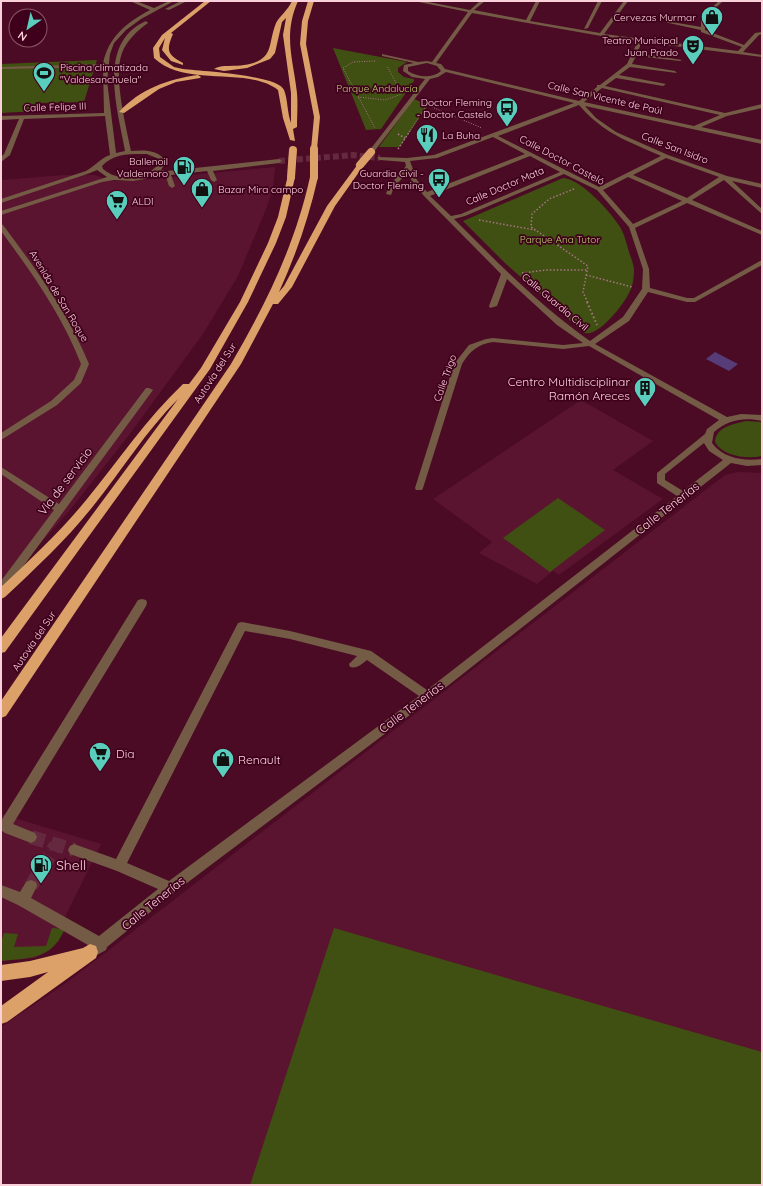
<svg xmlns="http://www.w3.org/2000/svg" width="763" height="1186" viewBox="0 0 763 1186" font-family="Quicksand,sans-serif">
	<rect width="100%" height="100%" fill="#4b0b24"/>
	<g fill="#5b142f">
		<polygon points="275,167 273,187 267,207 238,276 203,334 129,435 70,510 31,554 1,593 1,180 64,175 95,175 110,181 130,181"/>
		<polygon points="581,400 653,441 613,470 663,499 559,575 553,571 537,584 479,553 492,542 433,499"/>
		<polygon points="738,472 762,473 762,1185 1,1185 1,1027 66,983 725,475"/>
		<polygon points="1,814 101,844 61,925 59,941 50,950 35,958 1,961"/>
	</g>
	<g fill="#404f12">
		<polygon points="333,48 407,62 398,68 398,72 404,77 414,79 414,81 381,129 366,130"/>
		<polygon points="97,60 84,102 40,103 38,111 1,113 1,64"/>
		<polygon points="414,99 428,105 400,147 379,147"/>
		<path d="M563,178c18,1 47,33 57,49 5,8 7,19 10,28 2,5 4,11 4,15 0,6 -1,16 -4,21 -5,12 -34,50 -47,41l-77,-68 -43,-43z"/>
		<path d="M746,421l16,1v34c-14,3 -39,1 -47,-14 1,-15 18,-18 31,-21z"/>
		<polygon points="558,498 605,530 550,572 503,538"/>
		<path d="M52,928l11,1 1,2c-14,29 -35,27 -63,30v-19l3,-9 14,1 -4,13 32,-1z"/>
		<polygon points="334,928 762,1052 762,1185 250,1185"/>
	</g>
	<polygon fill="#563c79" points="715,352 738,364 729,371 706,359"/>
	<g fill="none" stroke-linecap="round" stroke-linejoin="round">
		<polyline stroke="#65293f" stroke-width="6" stroke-dasharray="6 3" stroke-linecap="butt" points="279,161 353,155 380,158"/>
		<g stroke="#65293f" stroke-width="14" stroke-dasharray="14 7" stroke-linecap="butt">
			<polyline points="31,837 74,850"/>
			<polyline points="31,886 56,845"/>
		</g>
		<g stroke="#a97686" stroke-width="1" stroke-dasharray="1 1.5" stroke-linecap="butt">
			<polyline points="375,61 353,62 343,68 375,128"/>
			<polyline points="358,97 385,100 402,94 387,66"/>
			<polyline points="427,105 482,128"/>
			<polyline points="409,132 427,105 423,104"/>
		</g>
		<g stroke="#a97686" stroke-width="1.5" stroke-dasharray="1.5 2" stroke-linecap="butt">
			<polyline points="398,134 405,138"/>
			<polyline points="398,149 410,131"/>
			<polyline points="574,189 549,199 532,214 531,227 588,266 583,292 588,303"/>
			<polyline points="479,220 535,230"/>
			<polyline points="522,273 546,270 587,270"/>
			<polyline points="586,275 632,287"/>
		</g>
		<polyline stroke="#a97686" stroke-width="2" stroke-dasharray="1.5 2.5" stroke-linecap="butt" points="587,302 597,325"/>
		<g fill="#745b46" fill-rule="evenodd">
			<path d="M130,1h6l18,7 15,-7h5l-33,18 -15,11 -12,13 -4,11 -3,27 9,72 9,-2c-7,-41 -29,-108 21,-130l2,2c-11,8 -21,17 -26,30 -9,23 4,73 9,98 12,-1 28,-2 35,11l-5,8 6,1 112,-12 3,2 -3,2 -66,8 4,9 -3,2 -3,-2 -4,-9 -36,4 4,11 -3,2 -3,-2 -4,-12 -8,-1 -12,6 -12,2 -19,-1 -12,2 -101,33v-4l106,-34 -10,-7 -7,3 -89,30v-4l85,-28c9,-5 15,-13 24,-16l-5,-39 -81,3 -14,36 -9,7v-5l3,-3 15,-35 -18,1v-4l103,-3 -1,-46 -102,2v-2l102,-3c5,-27 24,-42 47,-54zM147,154l12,5 1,3c-12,18 -41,21 -57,7l-1,-3c12,-13 28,-12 45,-12z"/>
			<polygon points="181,1 187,1 169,10 165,9"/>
			<path d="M414,1h9l47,9 10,-9h5l-11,9 52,10 10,-19h4l-10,20 70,12 24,-32h4l-24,33 134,17 4,-4 -41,-15v-2l-37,-8 2,-1 35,6v-10l18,-16h4l-18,17v12l39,15 11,-12 7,-1v2l-3,1 -16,17 19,3v2l-120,-15 -5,11 45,7 -2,1 -44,-5 -4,8 43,7 2,2 -47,-6 -11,8 47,9 -3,2 -47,-8 -11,8 120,27 37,-9v4l-35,8 -26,11 61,13v4l-177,-38 11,12 20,14 52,23 59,21 35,8v4l-30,-7 30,28v5l-38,-34 -32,20 70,31v4l-75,-32 -52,25 14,41 1,19 37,10h7l66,-37 2,-1v5l-67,37h-8l-39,-10 -19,29 -34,23 132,73 14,-3 21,1v6c-18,-4 -34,-1 -48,11l-2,11c12,16 32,18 50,16v6l-15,1 -16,-3 -300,236 -256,193 -68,55 -1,3 -16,9 -5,-2 -2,-5 5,-7 -70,-40 -17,-8v-12l19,7 6,-10 5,-2 5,2 1,4 -6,12 68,38 59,-47 -41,-18 -47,-17 -2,-4 2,-4 4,-2 42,15 122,-236 4,-1 48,9 81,20 56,39 250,-194 -20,-13v-10l48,-39 2,-5 12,-9 -130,-74 -26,3 -70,-7c-15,2 -23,9 -31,22l-39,124 -1,2h-6l-1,-2 39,-124 15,-19 17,-6 7,-1 70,7 20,-2 -26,-18 -50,-46 -10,27 -7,2 -1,-2 12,-32 -77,-78 -13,-16 -3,-8 -14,15 -3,8 -5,-1 3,-8 17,-20 -1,-4 -25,-2 -2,-1v-2l29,1 27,-3 140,-52 -128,-31 -8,5 -8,2 -57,74h-4v-2l56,-72 -13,-2 -9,-6 1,-6 10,-2 -32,-7v-2l36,8 9,-1 5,1 36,-50zM472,13l129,23 37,5 -11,23 -27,21h-3v2l-18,14 -134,-32 -4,-5 -5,-1zM427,63l10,3 4,5c-9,8 -24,6 -33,0v-4zM602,88l118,27 -26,11 -110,-24zM579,105c25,29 49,36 82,51l-62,31 -101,-51zM493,137l32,17 -98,38 -10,-12 -7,-19 27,-3zM530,156l30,16 -99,42 -10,2 -21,-20zM666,158l53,19 -32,21 -54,-23zM564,174l33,16 32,37 14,42 -1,20 -19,28 -33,24c-50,-35 -93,-79 -136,-122l11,-3zM628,177l54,24 -49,23 -30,-34zM704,443l5,8 14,9 -40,31 -18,-11v-6zM245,631l45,8 67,17 -8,8 1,3c7,2 12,-3 17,-7l52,36 -250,185 -42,-18z"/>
			<polygon points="598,1 602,1 588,28 584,29"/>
			<path d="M1,224l2,1c33,44 65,88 86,139l-8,19 -24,22 -56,35v-7l50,-32 23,-21 7,-16c-19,-49 -49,-91 -80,-133z"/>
			<polygon points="146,388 149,388 153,390 5,591 1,592 1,581 54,510 1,474 1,467 59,504"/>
			<polygon points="142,599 146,600 147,603 146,606 13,824 35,833 37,837 35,841 31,843 5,833 1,830 1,821 138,600"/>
		</g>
		<g fill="#dca069" fill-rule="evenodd">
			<path d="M205,1h6l-40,32 2,1c-7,16 -6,21 10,29v2l-12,-4 -9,-11 3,-12 -6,10 1,9 14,10 9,2c17,2 95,6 101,21 4,10 3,22 7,33v-30l-8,-58 3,-17 -4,4 -7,31 -5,6 -23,9 -23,3 -10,-2c7,-5 22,-2 30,-4 31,-5 23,-19 32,-42 3,-6 12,-13 16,-22h6c-15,34 -5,57 -1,92 1,11 0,23 0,34l-4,2 2,12 -5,-1 -7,-22 -5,-28c-30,-24 -93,-2 -124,-32l-1,-10 9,-13z"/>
			<polygon points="308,1 314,1 308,21 306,44 320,117 317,149 314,151 311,149 314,117 300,44 302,21"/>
			<path d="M198,75l3,2 -1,1 -24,4 -17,7 -35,24 -5,-1c21,-23 49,-33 79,-37z"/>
			<path d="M358,164l6,1 -29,41 -43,81 -14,17h-5l-32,60 -235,352 -5,2v-17l230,-337c35,-60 64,-119 79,-187l4,-2 4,2c-9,40 -22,78 -39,115l5,-6 43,-80z"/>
			<path d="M288,175l7,2 -9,40 -10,26 -28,59 -38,67 -205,283 -4,1v-15l177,-239c-32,32 -56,71 -84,106 -26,33 -58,63 -89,92l-4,2v-12c30,-28 60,-56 86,-88 32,-39 59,-80 96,-115h6l12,-16 39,-66 28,-59 10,-26z"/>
			<polygon points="90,944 96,946 98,952 96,958 7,1022 1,1024 1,1006 48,972 30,977 1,981 1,965 30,961 83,948"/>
		</g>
		<g stroke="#dca069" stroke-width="8">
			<polyline points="314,149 314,177"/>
			<polyline points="360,165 371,152"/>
			<polyline points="291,177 293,150"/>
		</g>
	</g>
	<defs>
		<g id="shop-pin" transform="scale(1.15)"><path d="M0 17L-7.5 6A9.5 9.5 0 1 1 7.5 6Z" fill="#5acebd" stroke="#3f001b"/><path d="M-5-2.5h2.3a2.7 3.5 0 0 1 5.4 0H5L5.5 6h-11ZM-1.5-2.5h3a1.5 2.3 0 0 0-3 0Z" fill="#111"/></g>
		<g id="theatre-pin" transform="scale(1.15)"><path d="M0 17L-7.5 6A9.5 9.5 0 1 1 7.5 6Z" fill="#5acebd" stroke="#3f001b"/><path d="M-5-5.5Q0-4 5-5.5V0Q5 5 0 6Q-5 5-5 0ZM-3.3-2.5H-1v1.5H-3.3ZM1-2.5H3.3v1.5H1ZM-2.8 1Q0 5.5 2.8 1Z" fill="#111"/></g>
		<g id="stadium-pin" transform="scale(1.15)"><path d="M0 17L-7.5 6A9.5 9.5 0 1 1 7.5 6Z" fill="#5acebd" stroke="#3f001b"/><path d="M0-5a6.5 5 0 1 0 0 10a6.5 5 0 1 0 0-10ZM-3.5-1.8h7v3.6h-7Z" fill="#111"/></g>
		<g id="bus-pin" transform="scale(1.15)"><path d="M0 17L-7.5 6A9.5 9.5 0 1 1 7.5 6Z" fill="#5acebd" stroke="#3f001b"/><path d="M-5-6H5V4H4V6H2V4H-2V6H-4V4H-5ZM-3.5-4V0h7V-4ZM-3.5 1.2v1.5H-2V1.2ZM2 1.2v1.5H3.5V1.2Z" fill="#111"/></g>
		<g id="restaurant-pin" transform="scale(1.15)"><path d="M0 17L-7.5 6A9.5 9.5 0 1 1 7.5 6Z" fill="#5acebd" stroke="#3f001b"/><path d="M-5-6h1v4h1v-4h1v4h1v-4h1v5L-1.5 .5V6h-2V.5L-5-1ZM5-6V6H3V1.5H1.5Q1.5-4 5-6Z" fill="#111"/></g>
		<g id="fuel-pin" transform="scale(1.15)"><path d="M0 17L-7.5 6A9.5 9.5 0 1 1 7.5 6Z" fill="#5acebd" stroke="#3f001b"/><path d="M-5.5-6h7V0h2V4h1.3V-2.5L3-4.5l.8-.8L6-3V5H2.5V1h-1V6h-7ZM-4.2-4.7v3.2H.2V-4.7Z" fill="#111"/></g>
		<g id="supermarket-pin" transform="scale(1.15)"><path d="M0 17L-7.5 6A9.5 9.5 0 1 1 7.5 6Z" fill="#5acebd" stroke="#3f001b"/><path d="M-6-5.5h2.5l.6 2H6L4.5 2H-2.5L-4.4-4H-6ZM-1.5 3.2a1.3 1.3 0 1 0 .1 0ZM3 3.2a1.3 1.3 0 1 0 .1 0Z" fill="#111"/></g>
		<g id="building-pin" transform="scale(1.15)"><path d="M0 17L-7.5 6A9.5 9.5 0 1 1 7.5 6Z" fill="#5acebd" stroke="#3f001b"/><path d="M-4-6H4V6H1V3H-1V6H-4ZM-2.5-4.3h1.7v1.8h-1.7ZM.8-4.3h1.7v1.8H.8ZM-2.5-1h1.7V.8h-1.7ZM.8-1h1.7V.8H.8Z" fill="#111"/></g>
	</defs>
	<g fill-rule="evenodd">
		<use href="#shop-pin" x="712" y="17"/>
		<use href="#theatre-pin" x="693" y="46"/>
		<use href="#stadium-pin" x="44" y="73"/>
		<use href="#bus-pin" x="507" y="108"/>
		<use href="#restaurant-pin" x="427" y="135"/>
		<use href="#fuel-pin" x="184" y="167"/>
		<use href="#bus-pin" x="439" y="179"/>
		<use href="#shop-pin" x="202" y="189"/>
		<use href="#supermarket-pin" x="117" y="201"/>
		<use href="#building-pin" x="645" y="388"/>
		<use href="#supermarket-pin" x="100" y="753"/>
		<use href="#shop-pin" x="223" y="759"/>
		<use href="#fuel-pin" x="41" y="865"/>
	</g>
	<g text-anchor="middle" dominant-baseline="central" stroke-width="3.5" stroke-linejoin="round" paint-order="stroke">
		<g font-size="10" fill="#fad1da" stroke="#3f001b" text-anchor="end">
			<text x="696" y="17">Cervezas Murmar</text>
			<text x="678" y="40">Teatro Municipal<tspan x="678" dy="12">Juan Prado</tspan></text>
			<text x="60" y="67" text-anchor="start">Piscina climatizada<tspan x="60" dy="12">"Valdesanchuela"</tspan></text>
			<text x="492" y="102">Doctor Fleming<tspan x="492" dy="12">- Doctor Castelo</tspan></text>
			<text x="442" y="135" text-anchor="start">La Buha</text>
			<text x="168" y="161">Ballenoil<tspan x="168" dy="12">Valdemoro</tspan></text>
			<text x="424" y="173">Guardia Civil -<tspan x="424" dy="12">Doctor Fleming</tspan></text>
			<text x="218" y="189" text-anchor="start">Bazar Mira campo</text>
			<text x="132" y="201" text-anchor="start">ALDI</text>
		</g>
		<g font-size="10" fill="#b5d16d" stroke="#3f001b">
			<text x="377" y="88">Parque Andalucía</text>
			<text x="560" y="239">Parque Ana Tutor</text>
		</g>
		<g font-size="10" fill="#fad1da" stroke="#3f001b">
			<text transform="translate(605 98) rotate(13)">Calle San Vicente de Paúl</text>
			<text transform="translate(55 107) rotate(-2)">Calle Felipe III</text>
			<text transform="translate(675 148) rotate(21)">Calle San Isidro</text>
			<text transform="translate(562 160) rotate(28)">Calle Doctor Casteló</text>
			<text transform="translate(505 186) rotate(-23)">Calle Doctor Mata</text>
			<text transform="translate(59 296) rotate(59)">Avenida de San Roque</text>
			<text transform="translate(555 302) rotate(40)">Calle Guardia Civil</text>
			<text transform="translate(215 373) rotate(-57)">Autovía del Sur</text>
			<text transform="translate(445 378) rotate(-70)">Calle Trigo</text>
			<text transform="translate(34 641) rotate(-56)">Autovía del Sur</text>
		</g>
		<g font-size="12" fill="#fad1da" stroke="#3f001b" text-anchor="start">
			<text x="630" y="381" text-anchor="end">Centro Multidisciplinar<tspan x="630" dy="14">Ramón Areces</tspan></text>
			<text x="116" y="753">Dia</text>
			<text x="238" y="759">Renault</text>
		</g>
		<g font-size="12" fill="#fad1da" stroke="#3f001b">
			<text transform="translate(65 481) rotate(-53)">Vía de servicio</text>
			<text transform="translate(667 508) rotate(-38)">Calle Tenerías</text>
			<text transform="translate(411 707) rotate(-37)">Calle Tenerías</text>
			<text transform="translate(153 903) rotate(-39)">Calle Tenerías</text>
		</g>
		<g font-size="14" fill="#fad1da" stroke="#3f001b" text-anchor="start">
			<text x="56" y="865">Shell</text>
		</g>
	</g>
	<rect width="763" height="1186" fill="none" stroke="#fad1da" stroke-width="4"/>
	<g transform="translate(28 28) rotate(214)"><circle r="19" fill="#3f001b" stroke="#8a5467"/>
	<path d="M0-3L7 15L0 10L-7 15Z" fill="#5acebd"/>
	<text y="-6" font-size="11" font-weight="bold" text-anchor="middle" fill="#fad1da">N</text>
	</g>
</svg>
